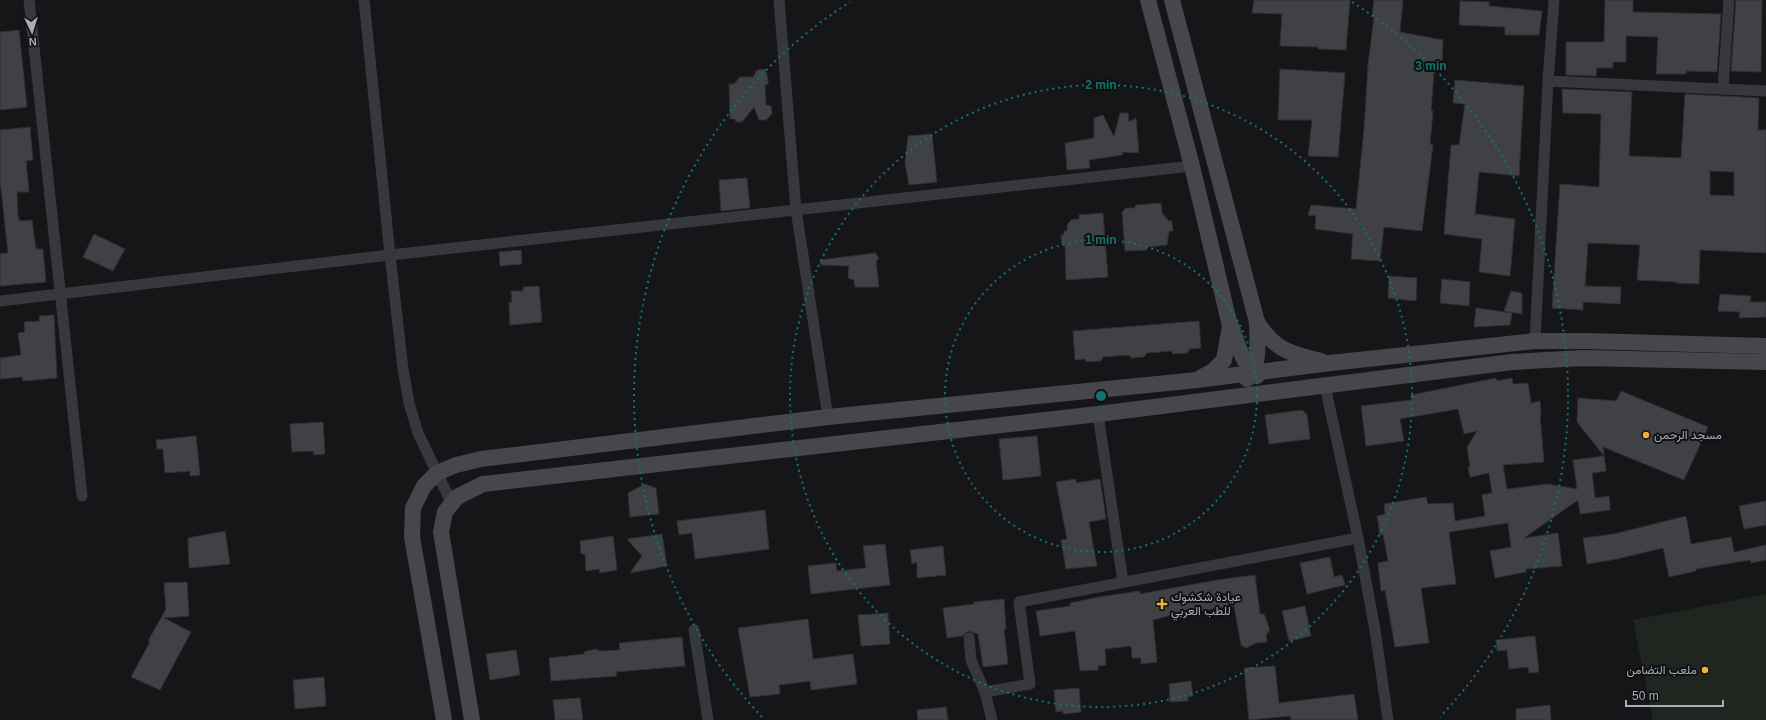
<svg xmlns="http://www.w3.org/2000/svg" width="1766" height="720" viewBox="0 0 1766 720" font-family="Arial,Vazirmatn,sans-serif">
	<rect width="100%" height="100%" fill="#161618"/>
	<polygon fill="#1e261f" points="1766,594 1766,720 1653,720 1633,620"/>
	<g fill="#404145" stroke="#303034" fill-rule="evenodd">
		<polygon points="1254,0 1350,0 1346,50 1318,49 1318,47 1280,46 1282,14 1252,13"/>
		<polygon points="1374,0 1403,0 1400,32 1443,40 1442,61 1435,61 1431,110 1433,111 1430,144 1433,145 1422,231 1384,227 1380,261 1351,259 1353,234 1315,229 1316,216 1308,215 1311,205 1356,209 1364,129 1368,65 1374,17 1372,16"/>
		<polygon points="1605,0 1633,0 1633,12 1721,14 1717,72 1686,71 1686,74 1656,74 1658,37 1626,36 1626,62 1613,62 1613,68 1597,68 1596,76 1566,75 1566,42 1604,42"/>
		<polygon points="1736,0 1762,0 1761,72 1731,71"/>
		<polygon points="1460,1 1489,2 1489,6 1542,11 1539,35 1505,35 1505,27 1459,25"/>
		<polygon points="19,30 27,107 0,110 0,32"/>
		<polygon points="765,69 768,78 768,84 765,85 766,105 771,106 772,114 766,120 759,120 754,107 742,122 736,122 735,119 730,119 729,84 734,84 740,77 753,77 757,70"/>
		<polygon points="1280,69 1345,73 1338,157 1308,156 1312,120 1278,120"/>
		<polygon points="1455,80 1524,86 1519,176 1479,172 1475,214 1515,219 1510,276 1479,272 1482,239 1444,234 1451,145 1459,145 1465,104 1453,103"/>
		<path d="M1562,89l70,3 -3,64 52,2 4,-64 74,4 -1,32h8v123l-66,-3 -1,34 -24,-1 1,-1 -39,-2 3,-35 -52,-2 -3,43 36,1 -1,17 -37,-2v8l-31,-2 8,-124 39,3 2,-73 -38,-1zM1710,171l24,1v24l-24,-1z"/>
		<polygon points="1120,113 1128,113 1129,122 1136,118 1139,153 1123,152 1122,155 1089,160 1090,168 1067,170 1065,143 1094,138 1094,118 1103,115 1114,137"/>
		<polygon points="30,127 33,160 26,161 29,192 17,192 18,216 20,221 32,220 36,249 43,249 46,282 0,286 0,254 8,253 0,180 0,130"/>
		<polygon points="932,134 937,182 909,185 905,163 908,136"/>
		<polygon points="747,178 750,208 721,211 719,180"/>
		<polygon points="1161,203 1162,213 1169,221 1172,221 1173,231 1169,231 1167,245 1147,247 1147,250 1125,251 1122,212 1126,208 1134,208 1136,205"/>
		<polygon points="1103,213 1108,277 1066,280 1065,245 1062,245 1061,235 1064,235 1064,231 1067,231 1067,225 1071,220 1079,219 1079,215"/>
		<polygon points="94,234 125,249 113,271 83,257"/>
		<polygon points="521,250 522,264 500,266 499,252"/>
		<polygon points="875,253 879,258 876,262 879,287 855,287 854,280 848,278 849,266 821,265 820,260"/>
		<polygon points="1389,276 1417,278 1416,301 1388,298"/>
		<polygon points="1442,279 1470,282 1469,306 1440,303"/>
		<polygon points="539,286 542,322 510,325 509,303 512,302 511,291 523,291 523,287"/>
		<polygon points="1511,291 1522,293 1522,314 1504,311"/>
		<polygon points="1720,294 1751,296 1750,302 1766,302 1766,317 1739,318 1740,312 1718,311"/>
		<polygon points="1476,308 1512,313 1510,325 1474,327"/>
		<polygon points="54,315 57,378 23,381 22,377 0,379 0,358 21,355 18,333 25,332 24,322 40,321 39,316"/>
		<polygon points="1199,321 1201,348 1190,349 1187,353 1173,354 1172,351 1147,353 1144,357 1131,358 1129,355 1103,357 1101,361 1087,362 1085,359 1075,360 1073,331"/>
		<polygon points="1496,378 1497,381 1512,378 1513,384 1528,383 1531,403 1540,401 1541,414 1540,414 1544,462 1503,465 1507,489 1547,484 1577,489 1573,460 1604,456 1606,471 1592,473 1595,498 1609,496 1610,510 1580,514 1578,500 1524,538 1558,533 1562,566 1526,569 1526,572 1495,578 1490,551 1511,547 1508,523 1449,532 1456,584 1421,588 1429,643 1395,647 1385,590 1381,591 1378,563 1388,561 1383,534 1380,535 1377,516 1385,514 1384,504 1426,497 1428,504 1453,503 1455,521 1485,516 1482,495 1492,493 1489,473 1470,477 1468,467 1470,467 1467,447 1477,431 1464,434 1458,409 1400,419 1404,441 1366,446 1361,406 1412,400 1411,395"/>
		<polygon points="1621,391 1708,427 1684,480 1603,447 1604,456 1577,422 1578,398 1616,401"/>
		<polygon points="1302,410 1307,415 1310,439 1269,444 1265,415"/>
		<polygon points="323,422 325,454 314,455 313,451 292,452 290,424"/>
		<polygon points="196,436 200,475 190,476 190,471 165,473 163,449 157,449 156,440"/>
		<polygon points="1037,436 1041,476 1003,480 999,439"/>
		<polygon points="1076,479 1076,483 1100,479 1106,519 1089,522 1097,566 1066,569 1061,540 1067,539 1056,482"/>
		<polygon points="645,484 656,488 659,514 630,517 628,493"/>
		<polygon points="1766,501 1766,525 1744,529 1739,506"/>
		<polygon points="765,510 769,549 695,559 692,533 679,535 677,521"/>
		<polygon points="1686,516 1691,544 1731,537 1734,552 1766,545 1766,560 1751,563 1750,560 1696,569 1696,571 1669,577 1663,548 1617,559 1587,564 1583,538 1614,534"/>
		<polygon points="225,531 230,564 189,568 188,538"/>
		<polygon points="662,534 667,566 630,573 642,556 627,539"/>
		<polygon points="613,536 617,570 600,573 599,569 586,571 585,554 581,554 580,541"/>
		<polygon points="885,544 890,585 811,594 808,566 836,563 837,571 866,568 863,546"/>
		<polygon points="943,546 946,575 917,578 917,562 912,564 910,550"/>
		<polygon points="1330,557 1334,577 1342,575 1345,585 1307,594 1300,563"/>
		<polygon points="1255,575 1260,614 1264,614 1270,630 1266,635 1267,642 1256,643 1246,648 1241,645 1234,606 1175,614 1153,620 1157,662 1141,664 1141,658 1132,658 1131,646 1105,649 1106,665 1098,666 1098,670 1080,671 1075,631 1040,636 1036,611 1070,606 1070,603 1099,597 1140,591 1140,594 1217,580"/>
		<polygon points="187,582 189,616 164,618 191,632 160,690 131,677 150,642 148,641 166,609 164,583"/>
		<polygon points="1004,599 1006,629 1004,629 1008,664 983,667 978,634 968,631 962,636 947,638 943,608 974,604 974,602"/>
		<polygon points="1305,606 1311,636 1289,641 1282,611"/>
		<polygon points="888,613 890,644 861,646 858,615"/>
		<polygon points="808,619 813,659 853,654 857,684 811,690 810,681 779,685 780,694 750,697 738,628"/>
		<polygon points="1535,636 1539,672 1529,673 1528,667 1509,669 1507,650 1497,651 1496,640"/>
		<polygon points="682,637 685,666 616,672 617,676 603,677 551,681 549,658 585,654 584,652 595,649 600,651 620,650 619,643"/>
		<polygon points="516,650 520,675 490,680 486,654"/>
		<polygon points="1275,666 1279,703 1354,694 1358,720 1291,720 1290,716 1249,720 1244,668"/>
		<polygon points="324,677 326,706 295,709 293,680"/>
		<polygon points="1191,681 1193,696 1188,697 1188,701 1170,702 1169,684"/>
		<polygon points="1079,688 1081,712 1063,714 1063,711 1056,712 1054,690"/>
		<polygon points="580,698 583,720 555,720 553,700"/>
		<polygon points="1550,705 1551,720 1516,720 1516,709"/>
		<polygon points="946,707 948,720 918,720 917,710"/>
	</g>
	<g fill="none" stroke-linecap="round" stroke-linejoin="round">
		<g stroke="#37383d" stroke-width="11">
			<polyline points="29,0 82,496"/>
			<polyline points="364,0 390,255 403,369 409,403 418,433 452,504"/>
			<polyline points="779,0 796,210 828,417"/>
			<polyline points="1548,81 1766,91"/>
			<polyline points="1723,89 1729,0"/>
			<polyline points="0,301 390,255 1192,166"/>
			<polyline points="1535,341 1548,81 1554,0"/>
			<polyline points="1325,386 1358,538 1375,630 1388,720"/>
			<polyline points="1098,414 1123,582"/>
			<polyline points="694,630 708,720"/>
			<polyline points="969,638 971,660 985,692"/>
			<polyline points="992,720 985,692 1030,684 1019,602 1358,538"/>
		</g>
		<g stroke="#45474d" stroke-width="16">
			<polyline points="1148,0 1192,166 1230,326 1224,360 1213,371 1200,378"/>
			<path d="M1172,0l85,322c18,28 32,31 64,39"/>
			<path d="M1231,326c6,16 12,39 26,50"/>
			<path d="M1247,379c14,-14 10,-38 10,-57"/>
			<polyline points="444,720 412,537 413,508 424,486 437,473 456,465 481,459 828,417 1197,380 1330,363 1535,341 1587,341 1766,346"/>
			<polyline points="472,720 441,532 445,512 457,497 483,484 1098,414 1512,362 1582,358 1766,362"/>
		</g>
	</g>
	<g fill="none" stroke="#0f766e" stroke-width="2" stroke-dasharray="2 4">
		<circle cx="1101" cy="396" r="156"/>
		<circle cx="1101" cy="396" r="311"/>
		<path d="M762 717A467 467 0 0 1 850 2M1352 2A467 467 0 0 1 1440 717"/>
	</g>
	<g fill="#f2b134" stroke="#111113" stroke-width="1.5">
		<circle cx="1646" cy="435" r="4"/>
		<path d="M1160 598h4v4h4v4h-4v4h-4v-4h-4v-4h4z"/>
		<circle cx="1705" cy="670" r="4"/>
	</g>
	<g text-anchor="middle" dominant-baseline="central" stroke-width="4" stroke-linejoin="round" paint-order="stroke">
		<g font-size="12" fill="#a8adb8" stroke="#111113" text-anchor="start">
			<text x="1654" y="435">مسجد الرحمن</text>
			<text x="1171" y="597">عيادة شكشوك<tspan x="1171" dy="14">للطب العربي</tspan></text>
			<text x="1697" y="670" text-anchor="end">ملعب التضامن</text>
		</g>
	</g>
	<circle cx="1101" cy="396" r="6" fill="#0f766e" stroke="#111113" stroke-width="2"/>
	<g font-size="12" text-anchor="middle" font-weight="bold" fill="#0f766e" stroke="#111113" stroke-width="4" stroke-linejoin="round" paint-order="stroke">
		<text x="1431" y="70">3 min</text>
		<text x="1101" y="89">2 min</text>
		<text x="1101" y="244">1 min</text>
	</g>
	<g transform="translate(32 32) rotate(176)" stroke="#111113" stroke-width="3" paint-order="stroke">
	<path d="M0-3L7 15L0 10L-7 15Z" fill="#a8adb8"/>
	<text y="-6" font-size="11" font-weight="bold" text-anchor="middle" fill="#a8adb8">N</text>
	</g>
	<path d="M1626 700v6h97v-6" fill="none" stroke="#a8adb8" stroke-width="2"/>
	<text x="1632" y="700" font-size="12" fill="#a8adb8" stroke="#111113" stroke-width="3" paint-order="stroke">50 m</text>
</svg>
